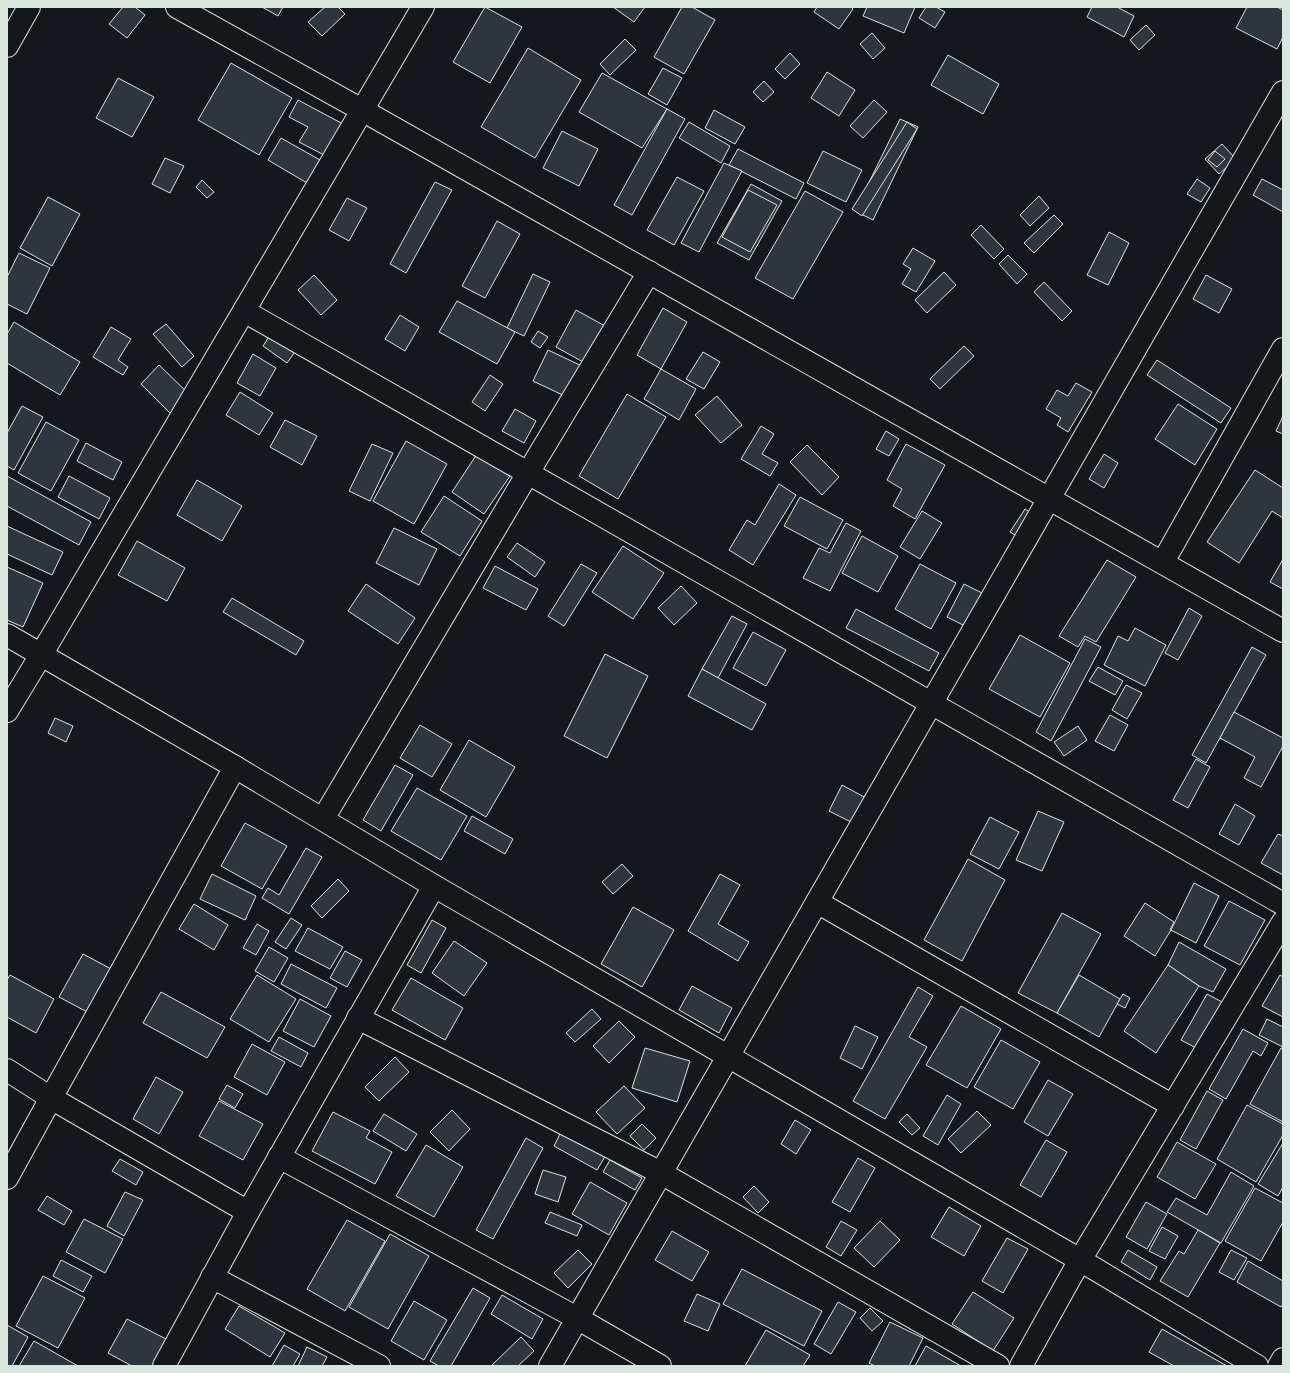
<svg xmlns="http://www.w3.org/2000/svg" width="1290" height="1373" viewBox="0 0 1290 1373" font-family="Inter,sans-serif">
	<rect width="100%" height="100%" fill="#14181c"/>
	<g fill="#2c363c" stroke="#d8e6dc">
		<polygon points="123,7 135,7 145,15 127,38 109,24"/>
		<polygon points="262,7 283,7 278,16"/>
		<polygon points="325,7 338,7 345,14 322,36 308,22"/>
		<polygon points="485,7 522,27 490,83 453,62"/>
		<polygon points="613,7 645,7 634,22"/>
		<polygon points="682,7 692,7 715,20 684,74 654,57"/>
		<polygon points="817,7 851,7 853,9 839,29 814,12"/>
		<polygon points="867,7 915,7 904,33 863,16"/>
		<polygon points="926,7 936,7 945,12 935,28 919,18"/>
		<polygon points="1092,7 1117,7 1134,16 1124,37 1087,17"/>
		<polygon points="1247,7 1277,7 1283,10 1283,37 1277,49 1236,28"/>
		<polygon points="1146,25 1155,35 1139,50 1130,40"/>
		<polygon points="872,33 885,48 873,59 860,44"/>
		<polygon points="625,39 636,50 610,75 600,64"/>
		<polygon points="528,48 581,80 535,158 481,127"/>
		<polygon points="790,53 800,64 785,79 775,69"/>
		<polygon points="948,55 999,84 983,114 931,85"/>
		<polygon points="231,63 292,98 259,155 198,120"/>
		<polygon points="663,68 682,78 667,105 648,94"/>
		<polygon points="827,72 855,90 839,116 811,98"/>
		<polygon points="602,73 667,109 642,148 579,112"/>
		<polygon points="118,78 154,97 132,137 96,118"/>
		<polygon points="764,81 774,92 763,102 753,92"/>
		<polygon points="298,100 343,124 326,156 299,142 308,127 289,117"/>
		<polygon points="874,100 887,112 863,138 850,126"/>
		<polygon points="667,109 685,119 632,215 614,205"/>
		<polygon points="714,110 745,127 735,144 705,128"/>
		<polygon points="900,119 918,127 873,220 855,211"/>
		<polygon points="689,122 730,146 721,163 679,138"/>
		<polygon points="907,122 917,129 862,216 852,209"/>
		<polygon points="562,131 598,149 579,186 543,168"/>
		<polygon points="281,138 320,160 307,183 268,160"/>
		<polygon points="1222,144 1236,159 1219,174 1205,159"/>
		<polygon points="738,149 804,183 796,199 729,165"/>
		<polygon points="823,151 862,170 846,202 807,183"/>
		<polygon points="1215,151 1225,159 1217,167 1208,160"/>
		<polygon points="165,158 184,166 170,193 152,184"/>
		<polygon points="724,163 742,171 699,252 681,243"/>
		<polygon points="677,177 704,191 674,245 647,230"/>
		<polygon points="1197,179 1210,188 1201,202 1187,194"/>
		<polygon points="1262,179 1283,190 1283,212 1253,195"/>
		<polygon points="202,180 214,192 207,198 196,187"/>
		<polygon points="435,182 452,190 406,273 390,264"/>
		<polygon points="751,184 782,201 749,260 717,243"/>
		<polygon points="748,190 777,205 750,252 722,237"/>
		<polygon points="805,191 843,212 793,299 755,278"/>
		<polygon points="1039,196 1049,208 1030,226 1020,215"/>
		<polygon points="48,197 80,214 52,266 20,248"/>
		<polygon points="347,198 367,208 349,241 329,230"/>
		<polygon points="1054,215 1063,224 1034,253 1024,243"/>
		<polygon points="497,221 520,234 485,298 462,286"/>
		<polygon points="981,225 1004,249 994,259 971,235"/>
		<polygon points="1109,232 1129,243 1108,285 1087,275"/>
		<polygon points="913,248 935,261 916,292 902,284 911,269 903,264"/>
		<polygon points="19,253 50,268 27,314 7,304 7,277"/>
		<polygon points="1008,255 1027,274 1017,284 999,264"/>
		<polygon points="944,272 956,285 927,313 915,300"/>
		<polygon points="533,274 550,282 524,336 507,328"/>
		<polygon points="314,275 337,300 321,315 298,290"/>
		<polygon points="1206,275 1232,289 1219,313 1193,299"/>
		<polygon points="1044,282 1072,311 1062,321 1034,292"/>
		<polygon points="457,301 515,332 497,364 439,332"/>
		<polygon points="663,308 687,322 661,369 637,355"/>
		<polygon points="576,310 605,326 585,363 556,347"/>
		<polygon points="400,315 419,327 405,351 385,339"/>
		<polygon points="14,322 80,362 60,395 7,363 7,334"/>
		<polygon points="166,324 194,356 182,367 153,334"/>
		<polygon points="111,327 131,339 118,360 128,367 123,375 93,357"/>
		<polygon points="538,331 548,337 540,348 531,342"/>
		<polygon points="272,332 297,349 287,363 263,346"/>
		<polygon points="964,346 974,356 940,389 930,379"/>
		<polygon points="548,350 584,367 569,398 533,381"/>
		<polygon points="703,352 720,362 704,389 686,379"/>
		<polygon points="253,354 276,368 260,396 237,383"/>
		<polygon points="1157,360 1231,408 1221,423 1147,375"/>
		<polygon points="159,365 189,394 170,413 141,384"/>
		<polygon points="661,369 696,389 679,420 644,399"/>
		<polygon points="490,375 503,384 485,411 472,402"/>
		<polygon points="1076,383 1092,392 1068,432 1057,425 1061,418 1046,409 1057,390 1068,396"/>
		<polygon points="240,392 273,413 259,435 226,415"/>
		<polygon points="627,394 666,417 618,499 579,476"/>
		<polygon points="717,396 742,425 721,443 695,415"/>
		<polygon points="1178,404 1217,429 1195,465 1155,439"/>
		<polygon points="22,406 43,417 14,470 7,466 7,433"/>
		<polygon points="515,409 536,421 524,443 502,431"/>
		<polygon points="1283,416 1283,434 1276,431"/>
		<polygon points="285,420 317,436 302,465 270,447"/>
		<polygon points="46,422 79,440 51,491 18,473"/>
		<polygon points="761,426 774,434 762,454 778,463 770,476 741,459"/>
		<polygon points="886,431 899,439 889,456 876,449"/>
		<polygon points="406,441 447,464 414,524 373,501"/>
		<polygon points="86,443 122,462 113,480 77,461"/>
		<polygon points="372,444 393,453 370,501 349,491"/>
		<polygon points="906,444 945,465 915,519 893,506 902,489 887,480"/>
		<polygon points="807,445 839,477 822,495 790,462"/>
		<polygon points="477,454 510,476 484,514 452,492"/>
		<polygon points="1104,454 1118,463 1104,488 1089,479"/>
		<polygon points="1255,470 1283,488 1283,518 1272,511 1239,563 1207,542"/>
		<polygon points="7,476 91,522 79,545 7,506"/>
		<polygon points="69,476 110,498 99,519 58,497"/>
		<polygon points="197,480 242,506 222,541 177,515"/>
		<polygon points="779,484 796,495 753,565 729,550 747,520 755,525"/>
		<polygon points="444,496 482,521 460,556 421,532"/>
		<polygon points="800,497 843,520 827,549 784,526"/>
		<polygon points="1025,509 1037,517 1023,540 1010,532"/>
		<polygon points="922,511 942,523 920,559 900,547"/>
		<polygon points="846,523 861,531 830,591 803,578 819,548 830,553"/>
		<polygon points="7,526 63,552 52,575 7,554"/>
		<polygon points="394,528 437,549 419,585 376,563"/>
		<polygon points="862,536 898,556 878,592 842,573"/>
		<polygon points="137,541 185,568 167,601 118,575"/>
		<polygon points="517,543 545,562 535,577 507,557"/>
		<polygon points="623,546 664,573 633,619 592,592"/>
		<polygon points="1283,559 1283,589 1270,582"/>
		<polygon points="1107,560 1136,577 1096,642 1085,636 1078,647 1059,636"/>
		<polygon points="581,564 597,573 564,626 548,616"/>
		<polygon points="920,564 956,583 931,629 895,609"/>
		<polygon points="495,566 538,589 526,610 483,588"/>
		<polygon points="7,567 43,583 23,627 7,620"/>
		<polygon points="366,584 415,618 398,644 348,611"/>
		<polygon points="964,584 988,596 971,629 947,617"/>
		<polygon points="681,586 697,603 674,625 658,608"/>
		<polygon points="232,598 304,641 296,655 223,612"/>
		<polygon points="1189,608 1202,616 1178,660 1165,653"/>
		<polygon points="856,609 939,653 929,671 846,628"/>
		<polygon points="732,616 747,624 718,678 702,669"/>
		<polygon points="1135,628 1166,645 1145,686 1104,665 1118,636 1128,641"/>
		<polygon points="753,632 786,650 766,686 733,668"/>
		<polygon points="1020,635 1070,663 1040,717 989,689"/>
		<polygon points="1085,639 1101,647 1051,741 1036,732"/>
		<polygon points="1252,647 1266,655 1206,763 1192,755"/>
		<polygon points="605,654 648,676 607,758 564,736"/>
		<polygon points="1098,667 1123,681 1115,695 1089,681"/>
		<polygon points="702,669 766,704 752,730 688,696"/>
		<polygon points="1126,685 1142,693 1127,719 1112,710"/>
		<polygon points="1234,712 1283,738 1283,746 1261,787 1244,778 1255,757 1220,738"/>
		<polygon points="1110,715 1128,725 1114,751 1095,741"/>
		<polygon points="55,718 73,726 66,742 48,733"/>
		<polygon points="420,725 452,744 432,777 400,758"/>
		<polygon points="1078,726 1087,740 1064,756 1054,742"/>
		<polygon points="469,740 515,767 486,817 440,790"/>
		<polygon points="1196,759 1210,767 1188,808 1173,800"/>
		<polygon points="395,765 413,775 381,831 363,820"/>
		<polygon points="842,785 866,798 853,823 829,811"/>
		<polygon points="417,788 467,816 441,860 391,831"/>
		<polygon points="1235,804 1255,816 1239,845 1219,834"/>
		<polygon points="1038,811 1064,822 1042,871 1016,860"/>
		<polygon points="472,816 513,839 505,854 464,831"/>
		<polygon points="990,817 1019,832 999,869 970,854"/>
		<polygon points="245,823 287,846 262,889 221,866"/>
		<polygon points="1278,834 1283,836 1283,875 1261,863"/>
		<polygon points="306,848 322,857 289,914 262,898 268,888 279,895"/>
		<polygon points="968,859 1005,880 962,961 924,940"/>
		<polygon points="622,864 633,876 613,894 602,882"/>
		<polygon points="212,874 256,896 245,920 200,899"/>
		<polygon points="720,874 740,885 718,924 749,942 738,961 688,931"/>
		<polygon points="338,879 349,891 322,918 311,906"/>
		<polygon points="1194,883 1219,896 1196,943 1171,930"/>
		<polygon points="1229,901 1265,920 1240,965 1204,946"/>
		<polygon points="1145,903 1174,922 1170,930 1171,930 1155,956 1124,936"/>
		<polygon points="194,904 228,925 214,950 179,929"/>
		<polygon points="633,907 674,930 642,987 601,964"/>
		<polygon points="1062,913 1101,934 1057,1013 1018,993"/>
		<polygon points="291,918 302,925 286,949 275,942"/>
		<polygon points="432,920 446,928 421,973 407,965"/>
		<polygon points="257,924 269,931 256,955 243,948"/>
		<polygon points="308,928 343,947 330,969 295,951"/>
		<polygon points="454,941 487,963 464,996 432,973"/>
		<polygon points="1179,942 1226,969 1213,992 1199,986 1168,965"/>
		<polygon points="269,947 288,958 274,982 255,971"/>
		<polygon points="345,951 362,960 347,987 330,978"/>
		<polygon points="83,954 115,971 91,1014 59,997"/>
		<polygon points="291,964 337,988 326,1008 281,984"/>
		<polygon points="1168,965 1199,986 1156,1053 1124,1031"/>
		<polygon points="10,975 54,999 36,1033 7,1017 7,980"/>
		<polygon points="257,975 296,999 269,1042 230,1019"/>
		<polygon points="1079,975 1120,999 1099,1037 1057,1013"/>
		<polygon points="1280,975 1283,977 1283,1017 1262,1006"/>
		<polygon points="411,978 463,1008 445,1040 392,1010"/>
		<polygon points="692,986 732,1008 719,1033 679,1010"/>
		<polygon points="918,987 933,996 909,1037 927,1047 885,1119 853,1101"/>
		<polygon points="161,992 225,1027 207,1058 143,1023"/>
		<polygon points="1123,994 1130,998 1125,1008 1117,1004"/>
		<polygon points="1207,994 1224,1003 1198,1049 1181,1040"/>
		<polygon points="300,999 331,1016 314,1047 283,1031"/>
		<polygon points="961,1006 1001,1029 967,1088 926,1065"/>
		<polygon points="592,1009 601,1019 575,1042 566,1033"/>
		<polygon points="1267,1019 1283,1027 1283,1047 1259,1035"/>
		<polygon points="619,1021 635,1037 609,1063 593,1046"/>
		<polygon points="855,1026 878,1037 862,1069 840,1058"/>
		<polygon points="1243,1029 1268,1043 1261,1056 1253,1051 1226,1099 1209,1089"/>
		<polygon points="279,1037 308,1053 301,1067 271,1051"/>
		<polygon points="1001,1040 1040,1062 1013,1109 974,1087"/>
		<polygon points="252,1044 285,1062 267,1095 234,1077"/>
		<polygon points="645,1048 690,1061 677,1102 632,1088"/>
		<polygon points="1281,1048 1283,1049 1283,1122 1250,1104"/>
		<polygon points="395,1057 409,1072 379,1101 365,1087"/>
		<polygon points="156,1077 183,1092 159,1134 133,1119"/>
		<polygon points="1048,1080 1073,1094 1048,1136 1024,1122"/>
		<polygon points="227,1085 243,1094 235,1108 219,1099"/>
		<polygon points="624,1086 645,1108 617,1134 596,1112"/>
		<polygon points="1207,1091 1223,1100 1196,1149 1180,1140"/>
		<polygon points="947,1095 961,1104 938,1145 923,1136"/>
		<polygon points="219,1101 263,1124 243,1160 199,1136"/>
		<polygon points="1247,1105 1283,1124 1283,1135 1256,1182 1217,1159"/>
		<polygon points="452,1110 470,1129 449,1151 430,1132"/>
		<polygon points="977,1111 991,1125 961,1153 948,1139"/>
		<polygon points="333,1112 370,1131 366,1138 392,1152 375,1184 312,1151"/>
		<polygon points="384,1114 417,1134 406,1151 373,1131"/>
		<polygon points="907,1114 920,1128 912,1135 899,1122"/>
		<polygon points="795,1120 811,1130 796,1154 781,1144"/>
		<polygon points="642,1124 656,1138 644,1150 630,1136"/>
		<polygon points="562,1130 606,1155 597,1170 554,1146"/>
		<polygon points="526,1138 543,1148 493,1239 476,1230"/>
		<polygon points="1046,1140 1067,1152 1041,1197 1020,1185"/>
		<polygon points="1177,1142 1216,1164 1195,1199 1157,1177"/>
		<polygon points="1283,1143 1283,1187 1278,1196 1258,1184"/>
		<polygon points="426,1145 463,1167 434,1217 396,1196"/>
		<polygon points="858,1158 875,1168 850,1212 832,1202"/>
		<polygon points="120,1159 143,1172 136,1185 112,1171"/>
		<polygon points="610,1160 642,1178 635,1190 603,1172"/>
		<polygon points="543,1170 566,1177 558,1202 535,1194"/>
		<polygon points="1231,1172 1254,1186 1221,1243 1167,1212 1176,1198 1207,1215"/>
		<polygon points="590,1182 627,1203 609,1235 572,1214"/>
		<polygon points="754,1186 769,1202 758,1213 743,1197"/>
		<polygon points="1255,1188 1283,1203 1283,1222 1261,1261 1225,1241"/>
		<polygon points="125,1192 143,1200 124,1236 107,1226"/>
		<polygon points="47,1196 72,1211 64,1225 38,1210"/>
		<polygon points="1146,1202 1167,1214 1147,1249 1126,1237"/>
		<polygon points="949,1207 981,1226 964,1256 931,1237"/>
		<polygon points="550,1212 582,1225 577,1236 545,1223"/>
		<polygon points="84,1219 123,1239 105,1273 66,1252"/>
		<polygon points="347,1220 385,1241 345,1311 307,1289"/>
		<polygon points="841,1221 857,1230 841,1256 826,1247"/>
		<polygon points="880,1221 900,1240 874,1267 854,1248"/>
		<polygon points="1162,1227 1178,1236 1165,1259 1149,1251"/>
		<polygon points="1198,1230 1220,1243 1188,1297 1160,1281 1179,1251 1184,1254"/>
		<polygon points="672,1231 709,1252 692,1281 655,1260"/>
		<polygon points="390,1234 429,1256 388,1329 349,1307"/>
		<polygon points="1007,1238 1028,1249 1003,1293 982,1281"/>
		<polygon points="578,1250 592,1264 568,1288 554,1273"/>
		<polygon points="1128,1250 1157,1267 1150,1280 1121,1262"/>
		<polygon points="1231,1250 1247,1258 1234,1280 1219,1272"/>
		<polygon points="61,1260 92,1276 83,1292 53,1276"/>
		<polygon points="1248,1261 1283,1281 1283,1304 1281,1307 1237,1282"/>
		<polygon points="742,1269 822,1311 804,1346 723,1304"/>
		<polygon points="43,1276 85,1298 58,1348 16,1326"/>
		<polygon points="473,1288 490,1298 451,1366 439,1366 430,1361"/>
		<polygon points="973,1292 1014,1318 993,1351 952,1324"/>
		<polygon points="697,1294 720,1304 708,1331 684,1321"/>
		<polygon points="502,1295 543,1319 532,1339 491,1314"/>
		<polygon points="414,1301 447,1320 424,1360 391,1341"/>
		<polygon points="838,1302 856,1312 831,1354 814,1344"/>
		<polygon points="239,1306 285,1333 270,1357 225,1329"/>
		<polygon points="870,1308 883,1321 872,1331 860,1318"/>
		<polygon points="127,1319 166,1339 152,1366 132,1366 108,1353"/>
		<polygon points="890,1322 923,1338 909,1366 875,1366 869,1363"/>
		<polygon points="7,1325 28,1337 12,1366 7,1366"/>
		<polygon points="1162,1329 1227,1366 1174,1366 1149,1352"/>
		<polygon points="766,1330 810,1355 803,1366 745,1366"/>
		<polygon points="521,1337 534,1351 518,1366 491,1366"/>
		<polygon points="34,1341 78,1366 19,1366"/>
		<polygon points="284,1345 300,1354 293,1366 272,1366"/>
		<polygon points="926,1346 961,1366 915,1366"/>
		<polygon points="307,1347 327,1357 322,1366 298,1366"/>
	</g>
	<g fill="none" stroke-linecap="round" stroke-linejoin="round">
		<g stroke="#d8e6dc" stroke-width="24">
			<g id="minor">
				<polyline points="177,7 362,110 1283,631"/>
				<polyline points="7,46 29,7"/>
				<polyline points="244,311 1283,904"/>
				<polyline points="1163,562 1283,349"/>
				<polyline points="7,635 235,767 434,886 1080,1260 1257,1366"/>
				<polyline points="7,711 41,655 423,7"/>
				<polyline points="323,819 528,473 649,272"/>
				<polyline points="817,902 1173,1106"/>
				<polyline points="358,1018 661,1173 998,1366"/>
				<polyline points="7,1070 51,1098 248,1212"/>
				<polyline points="279,1157 577,1318 660,1366"/>
				<polyline points="7,1178 51,1098 235,767"/>
				<polyline points="212,1277 379,1366"/>
				<polyline points="164,1366 248,1212 434,886"/>
				<polyline points="550,1366 1283,92"/>
				<polyline points="1021,1366 1080,1260 1283,922"/>
				<polyline points="1279,1366 1283,1359"/>
			</g>
		</g>
		<use href="#minor" stroke="#14181c" stroke-width="22"/>
	</g>
	<rect width="1290" height="1373" fill="none" stroke="#d8e6dc" stroke-width="16"/>
</svg>
